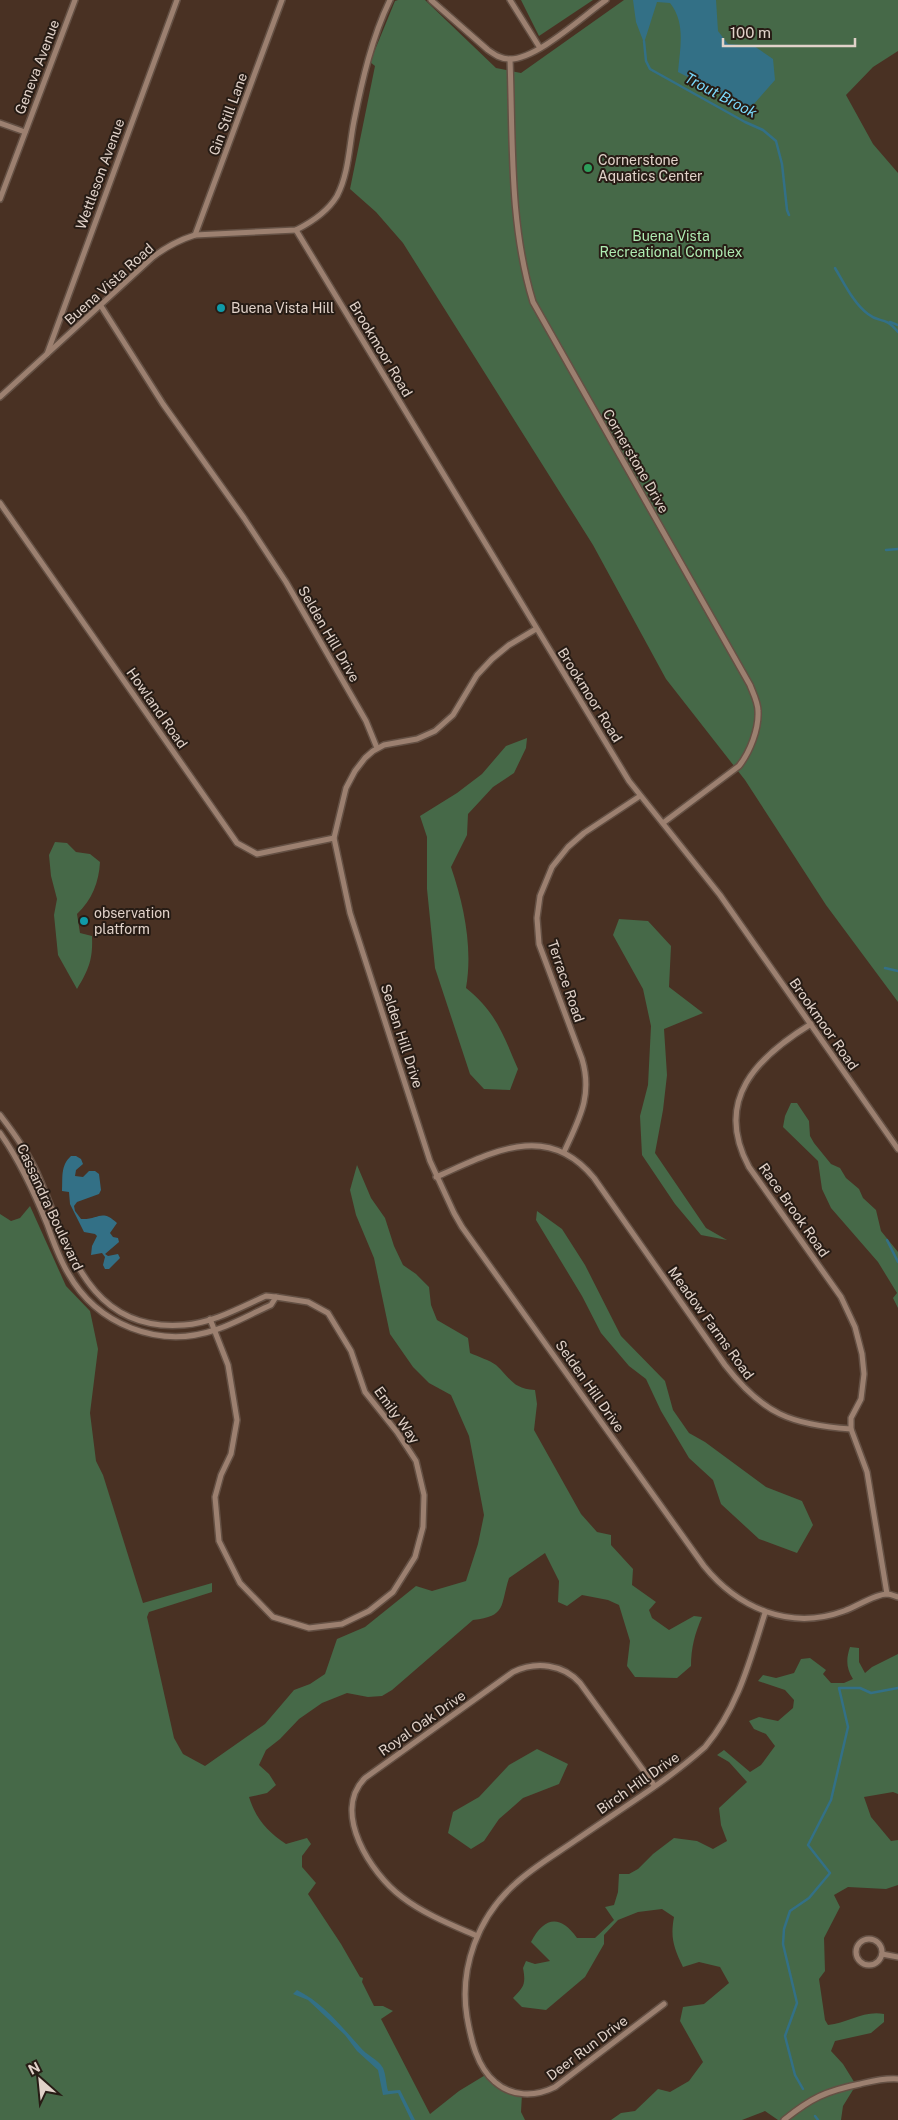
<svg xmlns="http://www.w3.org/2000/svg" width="898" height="2120" viewBox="0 0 898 2120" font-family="'Public Sans',sans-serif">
	<rect width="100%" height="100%" fill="#493123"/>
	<g fill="#466948">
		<polygon points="398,0 425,0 496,68 521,73 624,0 898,0 898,51 873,67 846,95 873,144 898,173 898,1002 826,905 745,780 666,679 593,545 403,243 376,212 350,189 375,66 370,62 395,1"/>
		<polygon points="521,0 593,0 539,36"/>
		<path d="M527,738l-1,10 -12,25 -21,14 -25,27 -1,21 -16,32c13,38 22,81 15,121 31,25 37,47 52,81l-8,21 -26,-1 -14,-15 -35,-106 -8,-79v-52l-7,-21 37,-23 25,-19 24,-28z"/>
		<path d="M55,842l12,1 9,9 14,2 10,8c-1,20 -8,38 -23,52l3,19 12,3c1,23 -3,33 -15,53l-19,-34 -4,-40 3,-16 -6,-23 -2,-21z"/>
		<polygon points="619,919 648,921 671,946 669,987 703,1013 664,1029 667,1075 663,1110 655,1153 706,1228 727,1240 701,1235 675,1204 642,1155 640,1116 648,1085 651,1026 643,989 613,935"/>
		<polygon points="791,1103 797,1103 809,1121 810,1136 814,1143 831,1164 840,1168 846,1178 859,1189 863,1198 876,1210 881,1231 898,1252 898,1308 893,1298 897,1293 878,1262 831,1208 822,1189 818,1161 783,1127 785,1116"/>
		<path d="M357,1165l14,33 14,20 9,28 9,19 13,9 13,13 2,18 6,15 31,18 2,15c9,4 19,7 26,12 15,14 17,24 39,25l2,14 -3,26 47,84 16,18 14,3v10l22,24 -1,16 24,17 -7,8 3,8 17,12 25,-14 8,1c-7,16 -11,31 -11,49l-14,12 -42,-1 -8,-11 3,-25 -11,-36 -11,-5 -26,-5 -15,11 -9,-4 1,-21 -14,-28 -36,25c-9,28 -2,38 -36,42l-81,70 -10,6 -14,1 -21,-4 -25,10 -23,16 -19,20 -14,11 -7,15 10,9 7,11 -9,8 -18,4c7,22 18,34 37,47l21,-6 4,6 -9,12v11l14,16 -8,11 33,50 19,33 3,1 -1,4 12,24h9l10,5 -12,8 49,95 29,-23 28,-17 7,7 28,13 -1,18 4,8h-525v-906l11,7 9,-3 10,-12 36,80 24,25 8,38 -8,64 6,48 7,14 40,128 69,-20v9l-63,20 -2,5 27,121 9,16 22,12 60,-42 29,-34 16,-6 15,-10 12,-35 28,-12 51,-41 16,5 34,-10 12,-37 6,-29 -15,-79 -18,-41 -22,-12 -16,-16 -23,-33 -16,-76 -18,-43 -6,-25z"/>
		<polygon points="537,1211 562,1229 585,1265 621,1336 665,1381 673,1410 689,1433 705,1442 766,1487 802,1501 813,1525 797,1553 759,1539 721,1504 713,1480 689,1458 661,1411 646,1379 629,1366 601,1333 582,1296 536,1220"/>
		<path d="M850,1647l9,1v14l6,11 7,-6 26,-13v140l-5,-2 -29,5 7,20 20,24 7,-1v45l-12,4 -38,-2 -14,8 6,12 -16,31 1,33 -6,8 6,41 3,5c20,-2 36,-15 56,-11v8l-13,11 -36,8 -4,10 12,13 13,21 -13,21 -2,14h-63l-13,-9 -23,9h-131l10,-7 14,-2 23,-22 12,3 19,-11 14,-19 -23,-41 3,-14 21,-3 25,-21 -9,-16 -21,-5 -16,5c-9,-19 -13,-29 -9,-50l-12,-8 -24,3 -20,8 -14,15v9l-19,33 -39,33 -24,-3 -9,-9c11,-11 13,-14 10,-30l3,-7 9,3 15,-3 -19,-19c13,-25 29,-28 46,-4h18l19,-18 -9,-13 9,-2 4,-13 1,-18h10l9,-5 15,-15 21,-16 23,3 16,8 14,-8 -6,-16 -2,-17 28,-26 -18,-20 -12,-7 7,-5 26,22 11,-7 14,-19 -9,-12 -12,-5 -5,-8 10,-4 19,4 15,-13 1,-8 -9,-10 -27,-9 5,-6 13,3 18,-5 7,-14 9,-1 16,12 -3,4 8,9h13l9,-4c-7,-11 -7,-20 -3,-32z"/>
		<polygon points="537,1749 568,1764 559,1784 523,1798 499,1819 484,1841 471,1849 448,1833 453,1812 479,1797 509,1765"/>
	</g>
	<g fill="#337086">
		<path d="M633,0h83l2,31 10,13 26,2 19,13 2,21 -22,25 -8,1 -67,-34c2,-24 8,-49 -8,-69l-13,-1 -13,41 -8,-21z"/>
		<path d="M71,1156h5l5,3 2,5 -7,6 -1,6 8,1 6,-6h6l4,3 2,16 -2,4 -22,8 -3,4 1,5 6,8c18,1 20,-11 36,4l-7,10 3,4 5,1 1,4 -14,12 3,2 10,-2 2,4 -11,11h-4l-2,-4 2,-8 -3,-4 -11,2 1,-9 5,-10 -2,-2 -11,-2 -14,-28 -1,-12 -7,-1c1,-13 -2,-25 9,-35z"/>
		<path d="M297,1990c26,13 44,36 63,57 6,8 18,12 23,21 3,7 3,16 5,23l12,-1 15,30h-4l-13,-27 -15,2 -5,-25 -21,-19 -12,-16 -37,-35 -15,-6z"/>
	</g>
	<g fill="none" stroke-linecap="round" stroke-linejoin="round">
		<g stroke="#337086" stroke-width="2.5">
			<polyline points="644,41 646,61 650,69 745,122 763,130 776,141 782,164 787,210 789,215"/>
			<path d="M835,268c9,15 19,36 33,46 12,10 16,1 30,18"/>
			<polyline points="890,322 898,325"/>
			<polyline points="886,550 898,549"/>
			<polyline points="885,968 898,971"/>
			<polyline points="887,1240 898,1262"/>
			<polyline points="803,2089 795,2075 785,2036 797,2003 783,1944 784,1929 790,1911 809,1898 830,1873 808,1845 831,1800 848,1727 839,1688 860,1688 871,1693 898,1688"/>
			<polyline points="815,2116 818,2120"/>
		</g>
		<g stroke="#645044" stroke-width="8">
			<g id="minor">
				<path d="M431,0l57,50c7,5 13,9 21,9 27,1 74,-43 97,-59"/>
				<polyline points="510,0 540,48"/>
				<path d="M510,59c3,81 -1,165 23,243l217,383c3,8 8,17 8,26 1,18 -8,41 -19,55l-76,57"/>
				<polyline points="0,123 25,132"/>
				<polyline points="0,199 75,0"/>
				<polyline points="296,230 629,781 720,895 898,1149"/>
				<polyline points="195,235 282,0"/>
				<polyline points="101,306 163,404 244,518 286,582 366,721 377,748"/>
				<polyline points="47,354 177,0"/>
				<path d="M0,397l153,-140c13,-10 26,-17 42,-22l101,-5c16,-8 32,-19 41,-34 12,-23 12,-50 17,-75 8,-40 18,-84 36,-121"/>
				<polyline points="0,503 237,843 257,854 334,838"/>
				<path d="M536,629l-27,16 -17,14 -15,16 -24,40 -18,16 -18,8 -33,6 -11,6 -8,7 -10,13 -9,17 -12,50 16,75 80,248 24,52 8,14 242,339c34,42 86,65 140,45 12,-4 31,-17 43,-17 3,0 8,2 11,3"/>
				<path d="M811,1024c-54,33 -98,76 -62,143l92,130 14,30 7,27 2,20 -3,25 -10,19v11"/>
				<path d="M0,1115c14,18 27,36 37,58 31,70 49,160 147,152 29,-2 57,-18 82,-29l10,1 -5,8c-18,8 -37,19 -56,25 -56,19 -118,-5 -147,-57 -9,-15 -15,-32 -21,-49 -13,-32 -27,-63 -47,-91"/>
				<path d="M564,1152c15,-33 29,-56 18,-93l-43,-115 -2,-26 3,-22 12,-29 16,-20 16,-14 56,-37"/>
				<path d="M436,1177c55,-24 111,-57 158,1l131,187c38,49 66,60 126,64l16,43 20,122"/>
				<polyline points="210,1319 228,1365 237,1420 231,1454 221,1475 215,1497 219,1541 240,1583 273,1617 309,1628 342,1624 369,1611 393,1592 415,1557 423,1527 424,1495 416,1461 397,1432 365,1392 351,1351 328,1313 308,1302 276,1297"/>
				<path d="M477,1936c-25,-11 -53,-22 -75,-39 -31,-23 -71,-85 -37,-119l148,-106c23,-11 50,-8 67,11l74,102"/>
				<circle cx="869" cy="1952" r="13"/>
				<polyline points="882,1954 898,1957"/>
				<path d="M664,2004l-109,83c-20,10 -43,10 -60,-5 -18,-15 -24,-42 -28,-65 -8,-49 11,-100 48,-133 18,-17 41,-30 61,-44 43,-30 90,-58 129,-93 33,-39 45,-87 60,-134"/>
				<path d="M784,2120c27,-22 42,-29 76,-36 13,-3 24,-6 38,-5"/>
			</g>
		</g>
		<use href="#minor" stroke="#9c8070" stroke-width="5"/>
	</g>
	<circle fill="#2e9e5b" stroke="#271c15" stroke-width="2" cx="588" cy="168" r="5"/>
	<g fill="#0f9aa8" stroke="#271c15" stroke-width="2">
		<circle cx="221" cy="308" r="5"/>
		<circle cx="84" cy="921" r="5"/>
	</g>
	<g text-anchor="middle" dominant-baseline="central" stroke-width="4" stroke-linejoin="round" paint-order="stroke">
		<g font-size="14" fill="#e1d2c9" stroke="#271c15">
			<text transform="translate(37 67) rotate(-69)">Geneva Avenue</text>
			<text transform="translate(228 114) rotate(-70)">Gin Still Lane</text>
			<text transform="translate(100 174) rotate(-70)">Wettleson Avenue</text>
			<text transform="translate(109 284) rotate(-42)">Buena Vista Road</text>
			<text transform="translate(381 349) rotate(59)">Brookmoor Road</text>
			<text transform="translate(636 461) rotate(60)">Cornerstone Drive</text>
			<text transform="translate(329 634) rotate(60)">Selden Hill Drive</text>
			<text transform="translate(590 695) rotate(58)">Brookmoor Road</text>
			<text transform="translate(157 708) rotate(55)">Howland Road</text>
			<text transform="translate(566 981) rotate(71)">Terrace Road</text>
			<text transform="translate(824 1024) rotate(55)">Brookmoor Road</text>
			<text transform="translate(402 1036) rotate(72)">Selden Hill Drive</text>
			<text transform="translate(50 1207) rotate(65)">Cassandra Boulevard</text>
			<text transform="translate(794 1210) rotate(55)">Race Brook Road</text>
			<text transform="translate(711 1323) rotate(54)">Meadow Farms Road</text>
			<text transform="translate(590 1386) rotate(55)">Selden Hill Drive</text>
			<text transform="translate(397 1415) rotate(54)">Emily Way</text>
			<text transform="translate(422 1723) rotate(-35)">Royal Oak Drive</text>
			<text transform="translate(638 1783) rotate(-35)">Birch Hill Drive</text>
			<text transform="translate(587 2048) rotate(-37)">Deer Run Drive</text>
		</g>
		<g font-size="14" fill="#e1d2c9" stroke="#271c15" text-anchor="start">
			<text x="598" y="160">Cornerstone<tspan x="598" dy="16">Aquatics Center</tspan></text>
			<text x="231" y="308">Buena Vista Hill</text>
			<text x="94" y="913">observation<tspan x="94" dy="16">platform</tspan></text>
		</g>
		<g font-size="14" fill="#afecb2" stroke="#271c15">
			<text x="671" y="236">Buena Vista<tspan x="671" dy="16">Recreational Complex</tspan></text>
		</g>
		<g font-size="15" font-style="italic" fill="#7bd9fb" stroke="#271c15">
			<text transform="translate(721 95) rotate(28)">Trout Brook</text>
		</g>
	</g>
	<g transform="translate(40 2080) rotate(333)" stroke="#271c15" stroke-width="4" paint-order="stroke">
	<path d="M0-4L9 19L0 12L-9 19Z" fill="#e1d2c9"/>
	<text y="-8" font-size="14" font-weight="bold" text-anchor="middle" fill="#e1d2c9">N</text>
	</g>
	<path d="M723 38v8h132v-8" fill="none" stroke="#e1d2c9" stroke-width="2.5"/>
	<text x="730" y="38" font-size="15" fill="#e1d2c9" stroke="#271c15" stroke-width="4" paint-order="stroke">100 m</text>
</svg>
